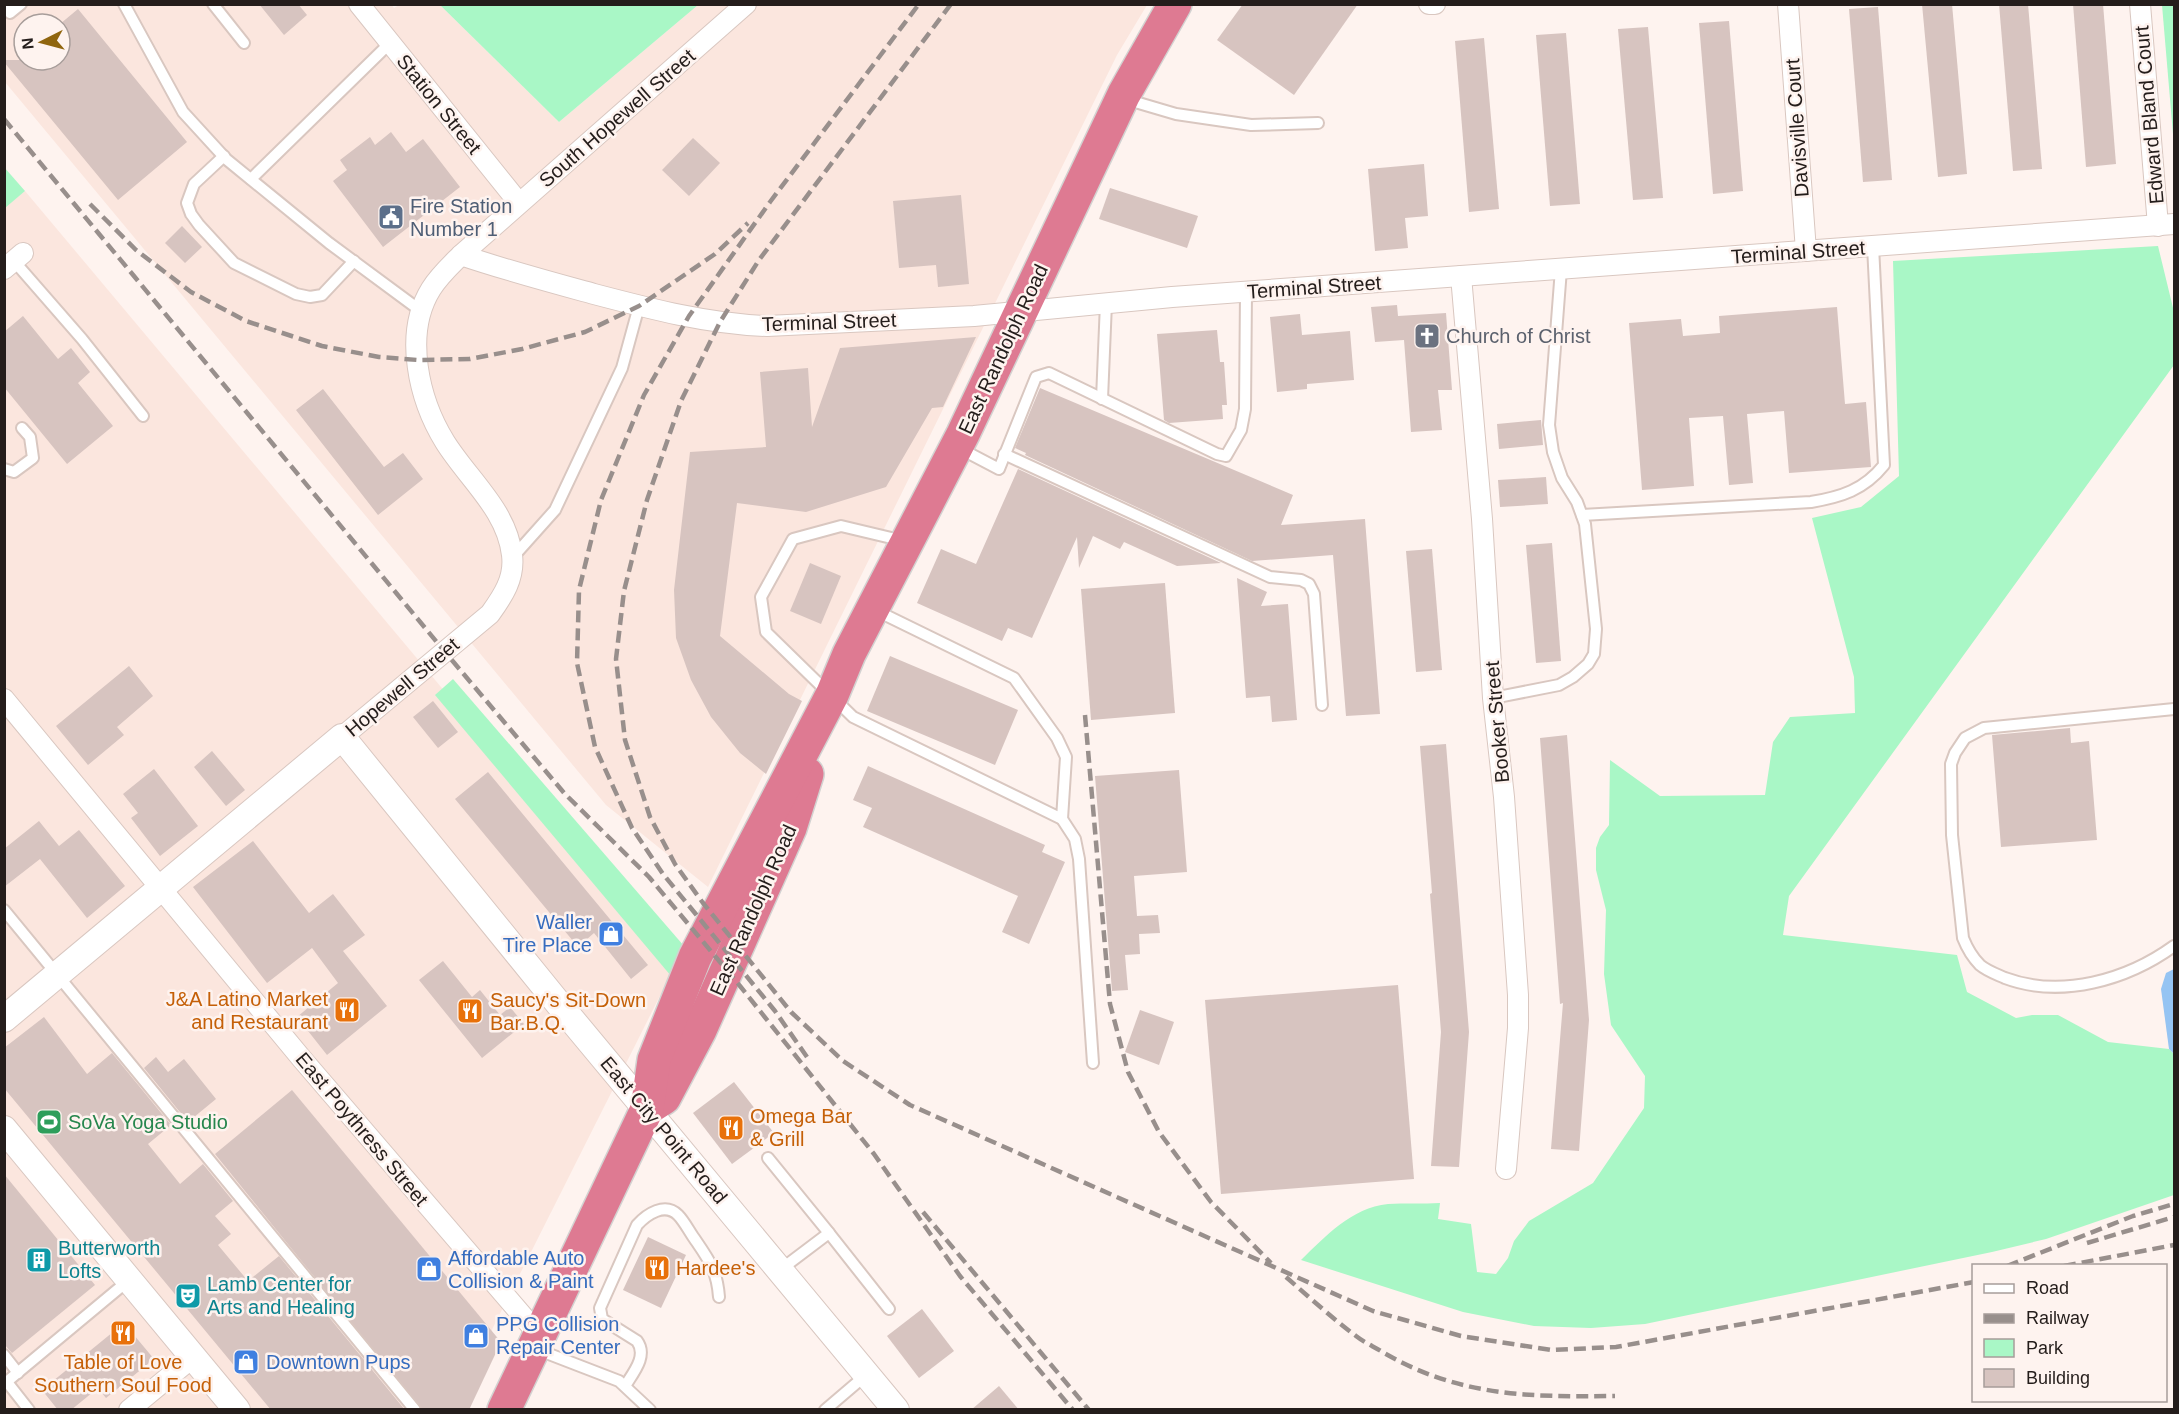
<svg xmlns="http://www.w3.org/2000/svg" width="2179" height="1414" viewBox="0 0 2179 1414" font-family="Helvetica,sans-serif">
	<rect width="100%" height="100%" fill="#fef3ef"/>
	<g fill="#fbe6de" fill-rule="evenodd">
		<path d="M391,4l3,4 5,-3h41l119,117 139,-117h449l-30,50 -409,832 -102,-82 -601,-723 -1,-77zM24,24h36v36h-36z"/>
		<polygon points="25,191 675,966 452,1409 5,1410 4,208"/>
	</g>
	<g fill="#a9f7c6">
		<polygon points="440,5 698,5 559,122"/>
		<polygon points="2162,5 2174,5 2174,146"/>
		<polygon points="4,167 25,191 5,208 4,208"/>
		<path d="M2158,246l16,66v53l-385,531 -6,39 174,20 10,37 49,26 16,-3h26l50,27 61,7 5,5v141l-128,44 -54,13 -347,72 -54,4 -57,-2 -71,-14 -162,-52c25,-24 50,-52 87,-56 17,-1 35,0 52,-1l-2,16 33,5 6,48 19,2 12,-16 6,-17 15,-20 64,-38 51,-75 1,-32 -34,-51 -7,-51 2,-64 -10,-40v-22l4,-11 9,-12 1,-65 50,36 105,-1 8,-53 17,-25 65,-4 -1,-36 -42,-159 49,-11 38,-31 -6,-215z"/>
		<polygon points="453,679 684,946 671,976 435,695"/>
	</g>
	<polygon fill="#95c4f3" points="2174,969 2174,1054 2169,1049 2161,989 2166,973"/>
	<g fill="#d7c4c0">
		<polygon points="259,4 298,4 307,15 284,35"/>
		<polygon points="1243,4 1358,4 1294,95 1217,40"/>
		<polygon points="1922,4 1952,4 1967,174 1938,177"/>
		<polygon points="1999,4 2028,4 2042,169 2013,171"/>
		<polygon points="2073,4 2103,4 2116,164 2086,167"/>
		<polygon points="1878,7 1892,180 1863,182 1849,9"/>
		<polygon points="78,9 187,142 118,200 4,62 4,60 60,60 60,24"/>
		<polygon points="1729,21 1743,191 1713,194 1699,23"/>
		<polygon points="1648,27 1663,198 1633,200 1618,29"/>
		<polygon points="1566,33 1580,204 1550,206 1536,35"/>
		<polygon points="1484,38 1499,209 1469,212 1455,41"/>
		<polygon points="391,132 406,152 423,139 460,187 383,247 333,181 347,170 340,160 370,137 375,145"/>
		<polygon points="693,138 720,163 689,196 662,170"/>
		<polygon points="1424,164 1428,216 1405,218 1408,248 1375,251 1368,169"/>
		<polygon points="1110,188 1198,216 1187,248 1099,219"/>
		<polygon points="961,195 969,284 938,287 936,265 899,268 893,201"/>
		<polygon points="182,226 202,247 185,263 165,243"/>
		<polygon points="1397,305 1398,316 1446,313 1452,390 1438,390 1442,430 1411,432 1404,340 1375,342 1371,307"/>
		<polygon points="1837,307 1845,404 1866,402 1871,467 1789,473 1784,411 1747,414 1753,483 1729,485 1723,416 1689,418 1694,486 1642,490 1629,323 1681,319 1683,336 1720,333 1719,316"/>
		<polygon points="1300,314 1302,335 1350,331 1354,380 1307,384 1307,389 1277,392 1270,317"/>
		<polygon points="23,316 58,359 71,348 90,372 78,383 113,426 67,464 4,387 4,332"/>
		<polygon points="1217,330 1220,362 1224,362 1227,405 1222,405 1223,419 1169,423 1164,420 1157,334"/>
		<polygon points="976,337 943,407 932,408 886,487 806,512 737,503 720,636 789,694 802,701 766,774 740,753 711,717 691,680 676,638 674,590 690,452 766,447 760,372 808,368 812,427 840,348"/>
		<polygon points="1040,388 1293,495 1281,525 1365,519 1380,714 1346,716 1333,555 1252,561 1025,455 1026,453 1015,448"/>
		<polygon points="323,389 384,467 403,453 423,479 378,515 296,410"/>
		<polygon points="1541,420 1543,445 1499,449 1497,424"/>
		<polygon points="1018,469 1221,563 1177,566 1124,542 1120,549 1093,536 1079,568 1077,537 1032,638 1008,628 1002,641 917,603 941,549 976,564"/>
		<polygon points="1546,477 1548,504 1500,507 1498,480"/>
		<polygon points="1552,543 1561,661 1536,663 1526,545"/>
		<polygon points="1432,549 1442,670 1416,672 1406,551"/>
		<polygon points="810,563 841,576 821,624 790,611"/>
		<polygon points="1237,578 1267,592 1261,606 1288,604 1297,720 1272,722 1270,696 1246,698"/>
		<polygon points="1165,583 1175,713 1091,720 1081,589"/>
		<polygon points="890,656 1018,710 995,765 867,711"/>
		<polygon points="129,666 153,696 117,727 124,735 88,765 56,726"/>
		<polygon points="433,701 458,732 438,748 413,717"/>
		<polygon points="2070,728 2071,743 2089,741 2097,840 2001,847 1992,735"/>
		<polygon points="1567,735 1589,1020 1579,1151 1551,1149 1563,1003 1560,1004 1540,738"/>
		<polygon points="1446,744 1469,1032 1459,1167 1431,1166 1441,1032 1430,894 1432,893 1420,746"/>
		<polygon points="212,751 245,790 226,806 194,767"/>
		<polygon points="868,766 1045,845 1042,852 1065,862 1029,944 1002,932 1018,896 863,827 872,808 853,800"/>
		<polygon points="154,769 198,826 160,856 131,818 138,813 123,794"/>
		<polygon points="1179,770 1187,872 1134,876 1137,916 1158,915 1160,933 1139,934 1140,954 1125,955 1128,990 1112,991 1095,776"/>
		<polygon points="488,772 648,965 631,979 594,933 578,947 455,799"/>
		<polygon points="39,821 59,846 79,830 125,886 87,918 40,859 4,887 4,849"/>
		<polygon points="253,841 309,913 333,894 365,935 343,951 387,1006 327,1055 297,1017 338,983 312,948 267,983 193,887"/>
		<polygon points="443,961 472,997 480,990 500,1015 510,1007 524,1024 482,1058 419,980"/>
		<polygon points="1398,985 1414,1179 1221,1194 1205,1000"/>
		<polygon points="1140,1010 1174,1022 1159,1065 1125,1052"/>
		<polygon points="44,1017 87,1074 112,1053 171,1125 148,1144 180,1184 203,1164 233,1201 215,1216 231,1234 218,1245 248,1281 279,1256 405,1410 271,1410 4,1088 4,1048"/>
		<polygon points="156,1057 168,1072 184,1059 216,1099 188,1122 144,1068"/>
		<polygon points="734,1082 774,1133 732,1164 693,1113"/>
		<polygon points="292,1090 501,1342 469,1410 422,1410 215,1154"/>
		<polygon points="4,1174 95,1285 12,1353 4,1344"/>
		<polygon points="648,1237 686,1255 661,1308 623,1290"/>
		<polygon points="922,1309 954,1351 919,1378 887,1336"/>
		<polygon points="124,1323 154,1359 106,1398 98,1388 71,1410 58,1410 42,1390"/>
		<polygon points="999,1386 1019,1410 971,1410"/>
	</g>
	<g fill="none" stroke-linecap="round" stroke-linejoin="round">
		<g stroke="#d9c7c0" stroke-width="14">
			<g id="service">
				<polyline points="124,4 183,112 226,159 329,243 421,311"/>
				<polyline points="213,4 244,43"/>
				<polyline points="4,6 10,13 21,4"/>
				<polyline points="1125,99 1176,114 1251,125 1318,123"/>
				<polyline points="224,156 194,184 187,203 191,214 199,225 234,263 296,294 310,297 322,295 354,261"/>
				<polyline points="251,179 390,43"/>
				<polyline points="14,261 82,339 143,416"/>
				<polyline points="1102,399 1106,303"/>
				<polyline points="959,448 999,469 1036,377 1049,373 1217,454 1226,456 1241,430 1245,409 1246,292"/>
				<polyline points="1004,454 1270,577 1301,580 1309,584 1314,594 1322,705"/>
				<polyline points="4,469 14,472 33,458 30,437 22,428"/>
				<path d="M1582,515l229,-13c30,-5 53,-12 73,-37l-11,-219"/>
				<polyline points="513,557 555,510 622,368 639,306"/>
				<polyline points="875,610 1014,678 1057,738 1066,757 1062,819 853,717 766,632 761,597 793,539 841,526 904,541"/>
				<polyline points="1493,698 1559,685 1573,677 1588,664 1594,654 1596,629 1585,524 1577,502 1562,478 1553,452 1549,425 1561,269"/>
				<path d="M2174,709l-190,19 -19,10 -10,15 -4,11 1,71 11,103c4,10 9,19 17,27 7,6 16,9 25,13 56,21 122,2 169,-32"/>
				<polyline points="1062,819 1075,839 1079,859 1093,1063"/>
				<polyline points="4,910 415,1410"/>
				<polyline points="768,1158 829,1233"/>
				<polyline points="780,1270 829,1233 889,1309"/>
				<polyline points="536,1349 619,1381 650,1410"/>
				<polyline points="4,1355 18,1373"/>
				<polyline points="7,1382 29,1410"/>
				<polyline points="4,1384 129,1280"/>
				<path d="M625,1386c8,-13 23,-30 12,-45l-35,-22 -2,-11 37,-83c10,-11 28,-23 41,-10 6,6 11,16 16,23 15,22 23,32 25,59"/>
				<polyline points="825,1410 866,1375"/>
			</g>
		</g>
		<g stroke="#d9c7c0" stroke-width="22">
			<g id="minor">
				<polyline points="359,4 519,203"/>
				<polyline points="1429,4 1435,4"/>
				<polyline points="1788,4 1806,251"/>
				<polyline points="2140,4 2158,226"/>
				<path d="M461,255c44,15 89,27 133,39 57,15 114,30 173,32l207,-10 198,-19 1002,-73"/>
				<polyline points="4,269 23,253"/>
				<polyline points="1461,276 1482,519 1493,698 1504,797 1518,995 1518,1028 1506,1169"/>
				<polyline points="4,699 302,1059 539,1335"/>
				<path d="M342,737l148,-123c13,-18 25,-36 22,-59 -5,-45 -44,-76 -67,-113 -26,-42 -42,-108 -14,-153 8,-13 19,-23 30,-34l285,-251"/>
				<polyline points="129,1410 193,1357"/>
			</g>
		</g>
		<g stroke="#d9c7c0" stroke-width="28">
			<g id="tertiary">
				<polyline points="4,1019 342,737 562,1008 896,1410"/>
				<polyline points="4,1129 237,1410"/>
			</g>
		</g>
		<g stroke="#d3d2d1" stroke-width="36">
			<g id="trunk">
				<polyline points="647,1109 664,1098 700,1030 790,828 807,774"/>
				<polyline points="504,1410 647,1109 654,1060 695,957 832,695 849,654 963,434 1124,94 1175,4"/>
			</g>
		</g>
		<use href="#service" stroke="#fff" stroke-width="10"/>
		<use href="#minor" stroke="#fff" stroke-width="20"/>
		<use href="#tertiary" stroke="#fff" stroke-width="26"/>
		<use href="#trunk" stroke="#de7a92" stroke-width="33"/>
		<g stroke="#988f8c" stroke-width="4.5" stroke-dasharray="12 6" stroke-linecap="butt">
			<polyline points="951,4 759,260 720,322 681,401 647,500 624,591 616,659 625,740 650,817 675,864 703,903 791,1012 843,1061 910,1105 1373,1311 1461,1336 1551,1350 1616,1347 1974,1282"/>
			<polyline points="4,119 445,652 565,794 649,877 740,986 874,1154 960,1276 1073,1410"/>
			<polyline points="90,204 136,250 191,292 246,321 322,346 379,357 418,360 470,359 522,349 585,332 639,306 715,254 748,223"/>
			<polyline points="1085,715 1110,1004 1128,1072 1159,1132 1211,1202 1271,1263"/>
			<polyline points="807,1057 775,1011 663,874 632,828 595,747 577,663 579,590 601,500 644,395 689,316 770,202 919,4"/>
			<polyline points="923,1212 1089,1410"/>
			<polyline points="2087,1243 2174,1217"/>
			<polyline points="2007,1266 2133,1216 2174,1204"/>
			<polyline points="2064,1266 2174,1245"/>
			<path d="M1286,1277c23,20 46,41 70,59 9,7 19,11 28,17 77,44 145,44 231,43"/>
		</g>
	</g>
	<defs>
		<g id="civic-square" transform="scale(1.35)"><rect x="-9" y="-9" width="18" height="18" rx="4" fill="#5c6f8a" stroke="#fef3ef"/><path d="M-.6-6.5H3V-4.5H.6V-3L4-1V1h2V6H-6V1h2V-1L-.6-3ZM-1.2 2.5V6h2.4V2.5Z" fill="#fff"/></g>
		<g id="church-square" transform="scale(1.35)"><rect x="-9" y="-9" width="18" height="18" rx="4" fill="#6b7280" stroke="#fef3ef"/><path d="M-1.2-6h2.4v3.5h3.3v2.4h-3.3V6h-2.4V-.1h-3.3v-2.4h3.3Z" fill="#fff"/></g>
		<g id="shop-square" transform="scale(1.35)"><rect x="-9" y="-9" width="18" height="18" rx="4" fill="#3f7fe0" stroke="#fef3ef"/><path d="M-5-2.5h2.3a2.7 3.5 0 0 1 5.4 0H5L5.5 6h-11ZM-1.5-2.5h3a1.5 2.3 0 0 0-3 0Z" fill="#fff"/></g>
		<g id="restaurant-square" transform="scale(1.35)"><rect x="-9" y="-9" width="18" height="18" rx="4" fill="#e8710a" stroke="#fef3ef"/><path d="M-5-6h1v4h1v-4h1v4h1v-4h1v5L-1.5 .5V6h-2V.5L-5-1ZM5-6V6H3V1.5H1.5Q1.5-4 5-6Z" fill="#fff"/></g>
		<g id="stadium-square" transform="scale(1.35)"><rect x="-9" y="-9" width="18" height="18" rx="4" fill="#2e9e5b" stroke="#fef3ef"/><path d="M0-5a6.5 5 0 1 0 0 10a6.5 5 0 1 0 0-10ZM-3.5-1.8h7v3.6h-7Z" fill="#fff"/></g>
		<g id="building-square" transform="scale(1.35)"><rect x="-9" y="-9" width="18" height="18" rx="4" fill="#0f9aa8" stroke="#fef3ef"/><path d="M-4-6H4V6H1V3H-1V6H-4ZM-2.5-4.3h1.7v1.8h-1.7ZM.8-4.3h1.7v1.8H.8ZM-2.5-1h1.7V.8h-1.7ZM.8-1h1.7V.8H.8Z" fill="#fff"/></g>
		<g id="theatre-square" transform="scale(1.35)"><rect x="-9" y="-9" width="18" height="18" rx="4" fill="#0f9aa8" stroke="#fef3ef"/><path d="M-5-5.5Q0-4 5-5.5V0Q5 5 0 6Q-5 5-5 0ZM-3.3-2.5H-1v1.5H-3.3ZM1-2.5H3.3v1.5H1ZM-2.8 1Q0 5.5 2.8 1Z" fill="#fff"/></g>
	</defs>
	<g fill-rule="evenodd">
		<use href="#civic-square" x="391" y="217"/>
		<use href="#church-square" x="1427" y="336"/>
		<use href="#shop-square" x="611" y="934"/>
		<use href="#restaurant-square" x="347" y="1010"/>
		<use href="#restaurant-square" x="470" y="1011"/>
		<use href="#stadium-square" x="49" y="1122"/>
		<use href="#restaurant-square" x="731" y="1128"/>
		<use href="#building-square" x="39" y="1260"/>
		<use href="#restaurant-square" x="657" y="1268"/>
		<use href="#shop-square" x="429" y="1269"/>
		<use href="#theatre-square" x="188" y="1296"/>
		<use href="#restaurant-square" x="123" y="1333"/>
		<use href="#shop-square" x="476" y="1336"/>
		<use href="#shop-square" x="246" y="1362"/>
	</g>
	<g text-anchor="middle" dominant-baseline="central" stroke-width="5" stroke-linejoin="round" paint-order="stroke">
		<g font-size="20" fill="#241d1b" stroke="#fef3ef">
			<text transform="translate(439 104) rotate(51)">Station Street</text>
			<text transform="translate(2149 115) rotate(-95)">Edward Bland Court</text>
			<text transform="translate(617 118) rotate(-41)">South Hopewell Street</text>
			<text transform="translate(1797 128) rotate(-94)">Davisville Court</text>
			<text transform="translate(1798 252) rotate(-4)">Terminal Street</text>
			<text transform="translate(1314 287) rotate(-4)">Terminal Street</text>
			<text transform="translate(829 322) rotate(-2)">Terminal Street</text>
			<text transform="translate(1003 349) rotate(-65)">East Randolph Road</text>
			<text transform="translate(402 687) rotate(-40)">Hopewell Street</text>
			<text transform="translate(1497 722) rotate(-95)">Booker Street</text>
			<text transform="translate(753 910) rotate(-66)">East Randolph Road</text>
			<text transform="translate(362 1129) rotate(50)">East Poythress Street</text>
			<text transform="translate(664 1130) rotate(50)">East City Point Road</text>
		</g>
		<g font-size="20" fill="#4e5e75" stroke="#fef3ef" text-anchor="start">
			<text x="410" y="206">Fire Station<tspan x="410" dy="23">Number 1</tspan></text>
		</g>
		<g font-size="20" fill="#5b616d" stroke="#fef3ef" text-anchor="start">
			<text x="1446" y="336">Church of Christ</text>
		</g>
		<g font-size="20" fill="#366cbe" stroke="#fef3ef" text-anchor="start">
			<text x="592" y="922" text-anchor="end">Waller<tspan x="592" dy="23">Tire Place</tspan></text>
			<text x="448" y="1258">Affordable Auto<tspan x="448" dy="23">Collision &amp; Paint</tspan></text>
			<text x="496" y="1324">PPG Collision<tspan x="496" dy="23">Repair Center</tspan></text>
			<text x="266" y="1362">Downtown Pups</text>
		</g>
		<g font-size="20" fill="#c56008" stroke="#fef3ef" text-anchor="start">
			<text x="328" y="999" text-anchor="end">J&amp;A Latino Market<tspan x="328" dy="23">and Restaurant</tspan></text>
			<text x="490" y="1000">Saucy's Sit-Down<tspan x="490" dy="23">Bar.B.Q.</tspan></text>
			<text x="750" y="1116">Omega Bar<tspan x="750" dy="23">&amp; Grill</tspan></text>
			<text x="676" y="1268">Hardee's</text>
			<text x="123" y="1362" text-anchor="middle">Table of Love<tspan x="123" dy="23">Southern Soul Food</tspan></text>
		</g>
		<g font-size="20" fill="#27864d" stroke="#fef3ef" text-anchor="start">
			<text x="68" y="1122">SoVa Yoga Studio</text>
		</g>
		<g font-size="20" fill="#0d838f" stroke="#fef3ef" text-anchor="start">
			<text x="58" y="1248">Butterworth<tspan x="58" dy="23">Lofts</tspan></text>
			<text x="207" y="1284">Lamb Center for<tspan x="207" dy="23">Arts and Healing</tspan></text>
		</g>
	</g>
	<rect width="2179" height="1414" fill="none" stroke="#241d1b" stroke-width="12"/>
	<rect x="1972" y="1264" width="195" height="138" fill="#fef3ef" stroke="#a79d9a" stroke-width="1.5"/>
	<rect x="1984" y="1284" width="30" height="9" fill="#ffffff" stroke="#a79d9a" stroke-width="1.5"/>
	<text x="2026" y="1294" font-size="18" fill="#241d1b">Road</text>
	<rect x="1984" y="1314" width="30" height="9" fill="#988f8c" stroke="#a79d9a" stroke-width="1.5"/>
	<text x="2026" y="1324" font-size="18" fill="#241d1b">Railway</text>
	<rect x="1984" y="1339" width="30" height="18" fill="#a9f7c6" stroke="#a79d9a" stroke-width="1.5"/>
	<text x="2026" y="1354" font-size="18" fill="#241d1b">Park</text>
	<rect x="1984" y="1369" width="30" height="18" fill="#d7c4c0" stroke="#a79d9a" stroke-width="1.5"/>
	<text x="2026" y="1384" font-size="18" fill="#241d1b">Building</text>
	<g transform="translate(42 42) rotate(264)"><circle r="28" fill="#fef3ef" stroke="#a79d9a" stroke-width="1.5"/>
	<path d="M0-4.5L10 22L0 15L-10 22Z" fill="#90650e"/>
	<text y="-9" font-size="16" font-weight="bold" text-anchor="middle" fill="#241d1b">N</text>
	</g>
</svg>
